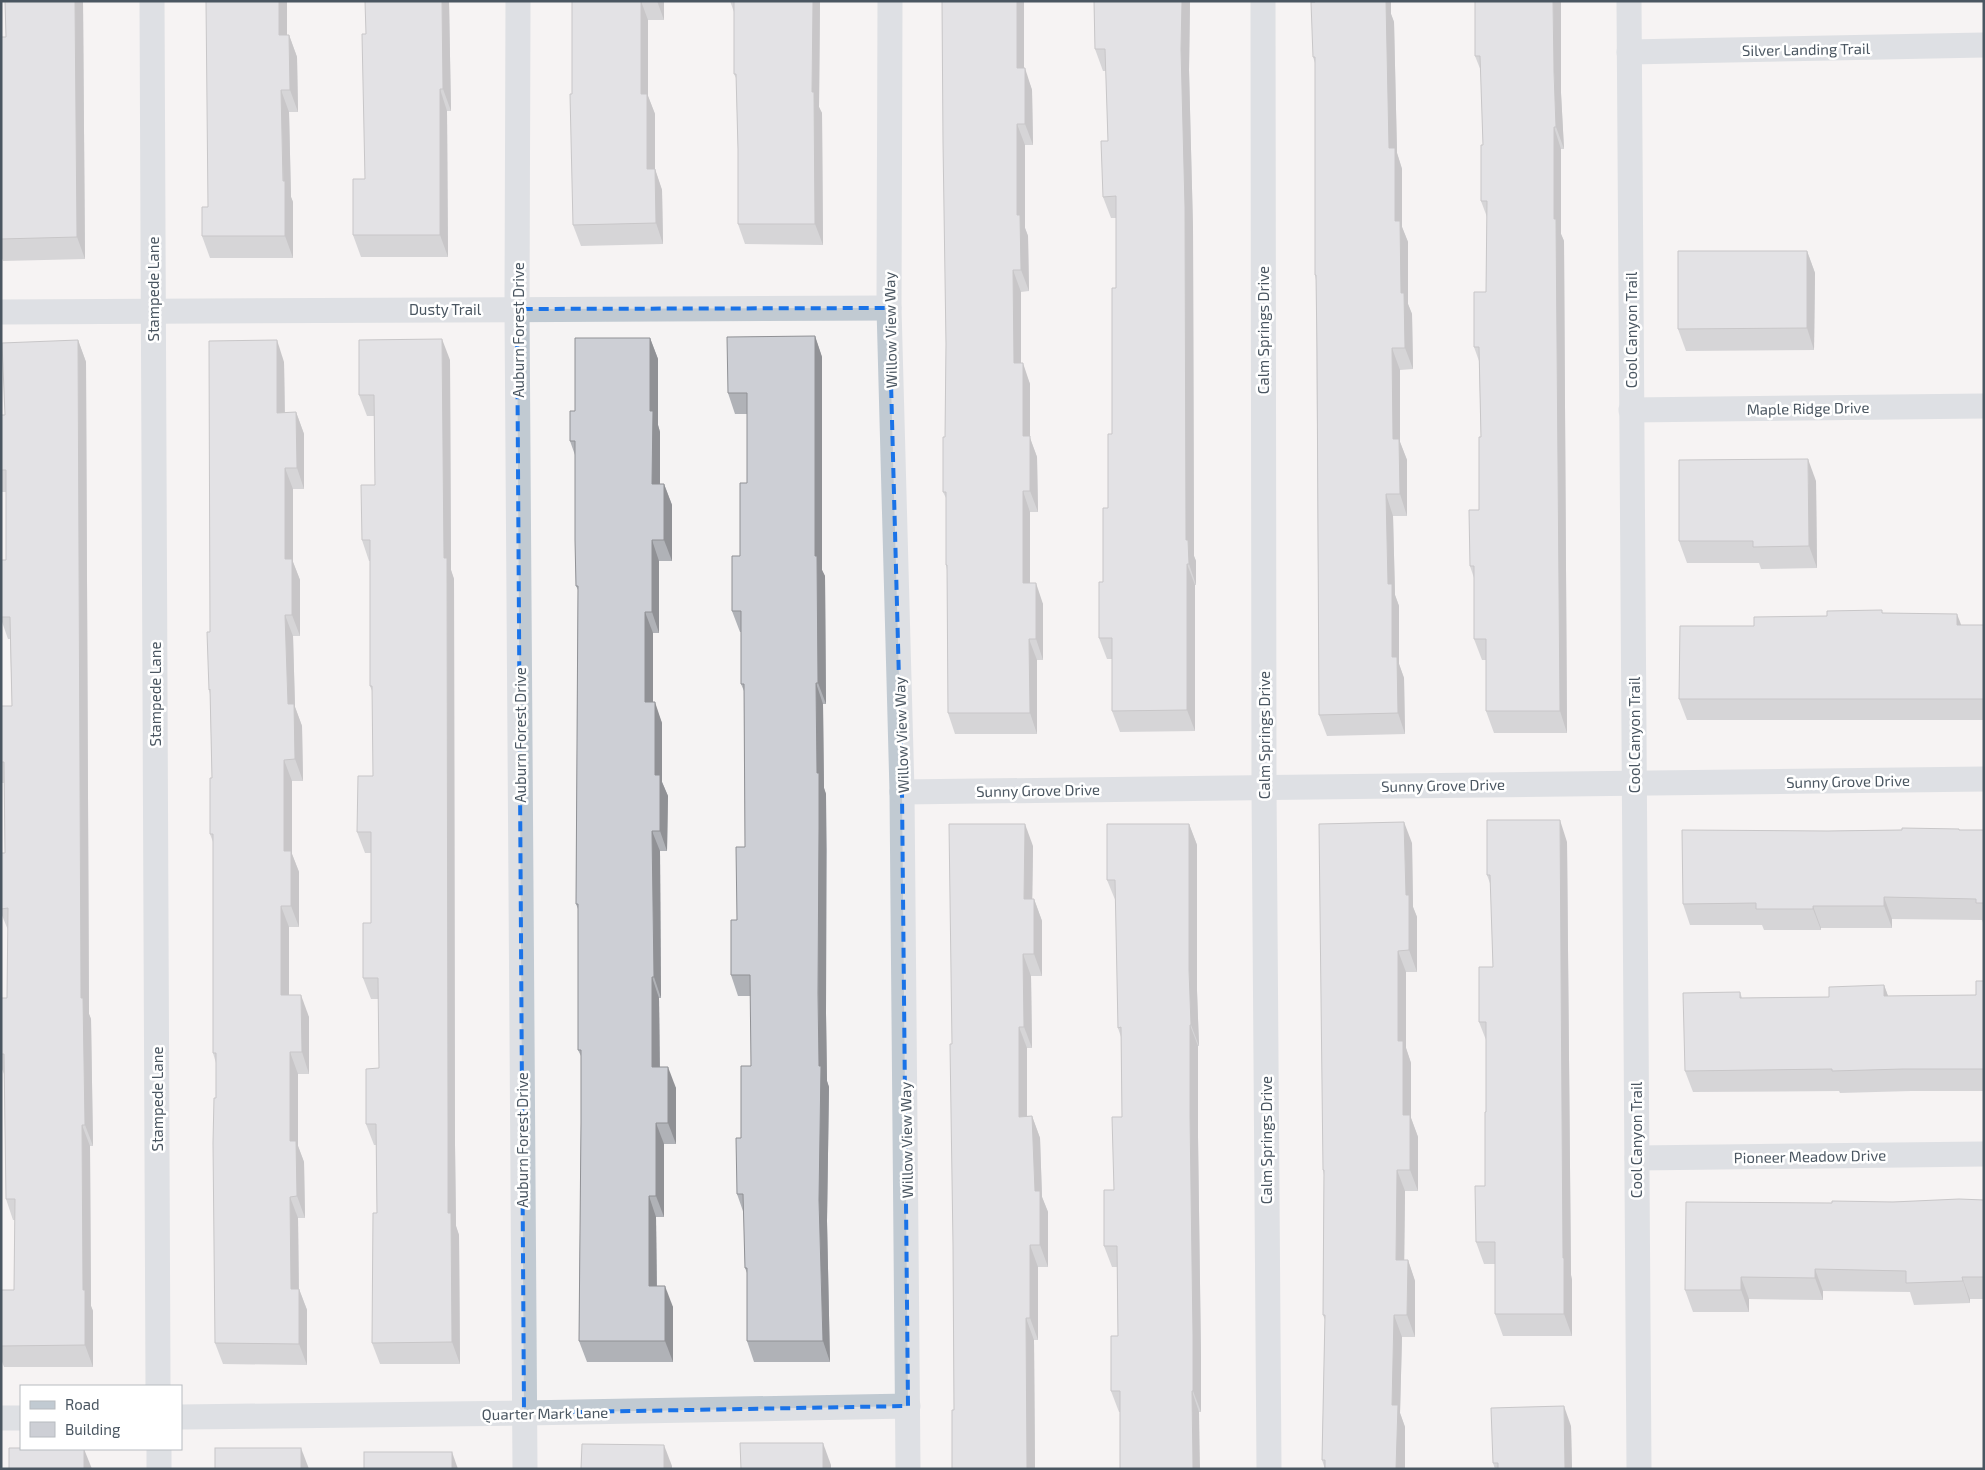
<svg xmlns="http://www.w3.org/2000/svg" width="1985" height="1470" viewBox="0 0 1985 1470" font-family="'Exo 2',sans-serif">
	<rect width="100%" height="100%" fill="#f5f3f3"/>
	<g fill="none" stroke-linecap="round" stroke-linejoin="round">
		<g stroke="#c1cad2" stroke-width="25">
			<polyline points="152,1 158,1386"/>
			<polyline points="518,1 517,309 525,1469"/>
			<polyline points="890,1 889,308 902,792 908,1469"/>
			<polyline points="1263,1 1264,787 1269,1469"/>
			<polyline points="1629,1 1639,1469"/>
			<polyline points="1629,52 1984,45"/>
			<polyline points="1,312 889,308"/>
			<polyline points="1631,410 1984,406"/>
			<polyline points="902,792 1984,779"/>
			<polyline points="1637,1158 1984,1154"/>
			<polyline points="181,1417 524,1413 908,1406"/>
			<polyline points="1,1418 21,1418"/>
			<polyline points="159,1449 159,1469"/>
		</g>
	</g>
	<g fill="#b0b2b7">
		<polygon points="5,1 83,1 85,259 3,261 1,256 1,37 6,37"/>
		<polygon points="287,1 287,35 289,35 297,57 298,112 289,112 291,197 293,202 293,258 210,258 202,236 208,207"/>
		<polygon points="449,1 451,111 447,111 448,257 361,257 353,235 365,179"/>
		<polygon points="572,1 664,1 664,20 648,20 648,96 655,114 655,169 662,190 663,244 581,246 573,225"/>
		<polygon points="730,1 820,1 819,107 822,113 823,245 745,244 738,224 738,149 736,78 734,74 734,12"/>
		<polygon points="942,1 1024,1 1024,68 1032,90 1033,145 1025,145 1025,228 1028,236 1029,291 1021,292 1021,363 1030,384 1030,438 1037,457 1038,512 1030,512 1030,583 1043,604 1043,660 1037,660 1037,734 955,734 948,713 947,570 946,565 946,498 943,492 945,437 946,344"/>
		<polygon points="1094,1 1190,1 1189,70 1193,228 1194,556 1196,561 1196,585 1195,585 1195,731 1120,732 1112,711 1112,659 1107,659 1099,638 1108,508 1112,434 1116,288 1116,218 1111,218 1103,197 1108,141 1106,71 1103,71 1095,49"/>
		<polygon points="1315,1 1391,1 1391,14 1394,22 1397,153 1402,169 1402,227 1408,242 1408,304 1412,314 1413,369 1400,370 1400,442 1407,460 1407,516 1393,516 1395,595 1399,606 1399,664 1404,678 1405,734 1327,736 1319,715 1316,280 1315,275 1315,63 1313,57"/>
		<polygon points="1475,1 1561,93 1564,149 1561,149 1561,234 1564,241 1567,733 1494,733 1486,711 1486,660 1482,660 1474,639 1474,578 1470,566 1479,510 1481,437 1479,361 1474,347 1486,292 1487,217 1481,201 1483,145 1481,71 1475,56"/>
		<polygon points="1807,251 1815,273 1814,350 1686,351 1678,329"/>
		<polygon points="815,336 822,357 822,570 825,576 826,704 823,704 824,788 826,794 827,850 826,1013 827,1081 829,1087 827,1221 830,1362 754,1362 747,1341 747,1273 745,1268 744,1214 737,1194 741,1138 751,1066 751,996 738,996 731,975 745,847 744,691 741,684 741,632 740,632 732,611 740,556 747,483 747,414 735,414 728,393"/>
		<polygon points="650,338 658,359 658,425 660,432 660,484 664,484 672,505 672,561 659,561 659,633 653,633 653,702 662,723 662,782 668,796 667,851 660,851 661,998 659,998 660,1067 676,1088 676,1144 664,1144 664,1217 656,1217 657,1286 673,1307 673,1362 587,1362 579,1341 581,1123 581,1056 578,1050 578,909 576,904 578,590 576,586 575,455 570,441 575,411"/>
		<polygon points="78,340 86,362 89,1014 91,1019 93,1146 90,1146 91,1306 93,1311 93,1367 4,1367 1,1359 1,1290 14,1290 15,1220 13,1220 6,1199 4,1074 1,1067 1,998 7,998 8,930 1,913 1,853 5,853 4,783 1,783 1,706 12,706 10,639 8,639 1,619 1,560 6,560 6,492 2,492 1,488 1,415 5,415"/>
		<polygon points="450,360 451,570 454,579 455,1145 456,1226 459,1235 460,1364 380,1364 372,1343 377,1213 376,1145 374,1145 366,1124 379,1068 379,999 371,999 363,978 371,923 371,853 365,853 357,832 373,776 373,693 370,686 370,561 369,561 362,540 375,485 374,416 367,416 359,395"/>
		<polygon points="284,362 285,413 296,412 304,434 304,489 293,489 293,562 300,580 300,636 293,636 295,707 302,726 303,781 292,781 292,854 299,872 299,927 289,927 289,995 309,1017 309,1074 298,1074 298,1146 304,1162 305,1218 298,1218 299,1289 307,1310 307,1365 223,1364 215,1343 216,1063 213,1053 213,842 210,834 212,778 210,694 209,690"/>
		<polygon points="1816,481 1817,568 1761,569 1759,563 1687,563 1679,541"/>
		<polygon points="1883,613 1961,625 1984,625 1984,720 1687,720 1679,699 1754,626 1827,616"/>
		<polygon points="1189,824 1197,845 1197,991 1199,1046 1198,1046 1198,1137 1201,1357 1201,1412 1119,1412 1111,1391 1118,1336 1117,1267 1112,1267 1104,1246 1114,1190 1122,1117 1121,1037 1118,1028 1116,902 1107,880"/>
		<polygon points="1959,829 1959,830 1984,830 1984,925 1982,920 1892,919 1892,928 1821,928 1821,930 1764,930 1762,925 1690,925 1683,904 1828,831"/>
		<polygon points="1567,842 1571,1275 1572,1280 1572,1336 1503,1336 1495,1314 1495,1264 1484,1264 1476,1242 1485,1186 1486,1112 1486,1040 1479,1022 1493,967 1491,886 1487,875"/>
		<polygon points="1412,843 1413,907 1417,917 1417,972 1406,972 1406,1048 1411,1063 1411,1118 1418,1137 1418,1191 1405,1191 1404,1260 1408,1260 1415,1281 1415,1337 1402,1337 1400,1413 1405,1427 1405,1469 1325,1469 1322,1460 1325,1320 1323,1315 1324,1175 1323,1170"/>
		<polygon points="1033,846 1032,899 1034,899 1042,921 1042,976 1031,976 1032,1048 1027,1048 1027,1116 1032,1116 1040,1138 1042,1197 1048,1212 1048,1267 1038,1267 1038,1340 1034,1340 1035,1469 952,1469 954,1410 952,1044"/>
		<polygon points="1984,981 1984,1091 1911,1091 1840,1093 1839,1091 1693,1092 1685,1071 1740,992 1742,998 1829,997 1884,985 1888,996 1976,995"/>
		<polygon points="1984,1200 1984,1299 1970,1299 1970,1303 1914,1305 1910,1292 1823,1291 1823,1300 1749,1299 1749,1312 1693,1312 1685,1290 1832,1203"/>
		<polygon points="1571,1426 1572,1469 1495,1469 1493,1463"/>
	</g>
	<g fill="#909195">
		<polygon points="75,1 83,1 85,259 77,237"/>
		<polygon points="279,1 287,1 287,57 279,35"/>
		<polygon points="442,1 449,1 451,111 443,89"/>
		<polygon points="641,1 648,20 648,96 655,114 655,190 647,169 641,94"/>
		<polygon points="657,1 664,1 664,20"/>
		<polygon points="813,1 820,1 819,107 822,113 823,245 815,224 812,92"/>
		<polygon points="1017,1 1024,1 1024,90 1017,68"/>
		<polygon points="1182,1 1190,1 1189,70 1193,228 1194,556 1196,561 1196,585 1189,564 1186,540 1181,49"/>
		<polygon points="1384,1 1391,1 1391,14 1394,22 1397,153 1402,169 1402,227 1408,242 1408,304 1412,314 1413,369 1405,348 1395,221 1389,148"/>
		<polygon points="1553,1 1561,1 1561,93 1564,149 1556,127 1554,72"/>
		<polygon points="289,35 297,57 298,112 290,90"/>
		<polygon points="1025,68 1032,90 1033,145 1025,124"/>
		<polygon points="440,89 447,111 448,257 440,235"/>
		<polygon points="281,90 289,112 291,197 293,202 293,258 285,236"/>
		<polygon points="1017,124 1025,145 1025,228 1028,236 1029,291 1021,270 1017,215"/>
		<polygon points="1554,127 1561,149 1561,234 1564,241 1567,733 1560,711 1554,219"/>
		<polygon points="655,169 662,190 663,244 656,223"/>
		<polygon points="1807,251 1815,273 1814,350 1807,328"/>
		<polygon points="1013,270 1021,292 1021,384 1014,363"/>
		<polygon points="815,336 822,357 822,570 825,576 826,704 818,683 815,556"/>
		<polygon points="650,338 658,359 658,425 660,432 660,505 652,484 650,411"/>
		<polygon points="442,339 450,360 451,570 454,579 455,1145 456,1226 459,1235 460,1364 452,1342 448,1213"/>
		<polygon points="78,340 86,362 89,1014 91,1019 93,1146 85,1125 81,998"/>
		<polygon points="277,340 284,362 285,434 277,413"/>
		<polygon points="1392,348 1400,370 1400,442 1407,460 1407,516 1400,494 1393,439"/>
		<polygon points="1023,363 1030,384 1030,438 1037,457 1038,512 1030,491 1023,436"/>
		<polygon points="296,412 304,434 304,489 297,468"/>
		<polygon points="1808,459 1816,481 1817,568 1809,546"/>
		<polygon points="285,468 293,489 293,562 300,580 300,636 292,615 285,559"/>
		<polygon points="664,484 672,505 672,561 664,540"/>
		<polygon points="1023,491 1030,512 1030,604 1023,583"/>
		<polygon points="1386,494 1393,516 1395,595 1399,606 1399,664 1404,678 1405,734 1398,713 1392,657 1388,584"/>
		<polygon points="652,540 659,561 659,633 652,612"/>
		<polygon points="1187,564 1195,585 1195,731 1187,710"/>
		<polygon points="1036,583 1043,604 1043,660 1036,639"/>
		<polygon points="645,612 653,633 653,723 645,702"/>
		<polygon points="1957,614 1965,635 1957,625"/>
		<polygon points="285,615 293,636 295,707 302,726 303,781 295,759 288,704"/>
		<polygon points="1029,639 1037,660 1037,734 1030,713"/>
		<polygon points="816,683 823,704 824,788 826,794 826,1013 827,1081 829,1087 827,1221 830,1362 823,1341 819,1200 819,1066"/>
		<polygon points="655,702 662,723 662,782 668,796 667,851 660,831 655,775"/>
		<polygon points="284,760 292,781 292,854 299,872 299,927 291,906 284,851"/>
		<polygon points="1560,820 1567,842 1571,1275 1572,1280 1572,1336 1564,1314 1563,1258"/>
		<polygon points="1404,822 1412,843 1413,907 1417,917 1417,972 1409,950 1406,895"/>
		<polygon points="1025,824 1033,846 1032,921 1024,899"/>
		<polygon points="1189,824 1197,845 1197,991 1199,1046 1191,1025 1189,970"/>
		<polygon points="652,831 660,851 661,998 654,977"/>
		<polygon points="1884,897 1892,919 1892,928 1884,906"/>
		<polygon points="1034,899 1042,921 1042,976 1034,954"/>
		<polygon points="281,906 289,927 289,1017 281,995"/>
		<polygon points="1813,906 1821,928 1821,930 1813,909"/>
		<polygon points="1398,951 1406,972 1406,1048 1411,1063 1411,1118 1418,1137 1418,1191 1410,1170 1403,1115 1398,1041"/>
		<polygon points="1023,954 1031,976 1032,1048 1024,1027"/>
		<polygon points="652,977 659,998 660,1088 652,1067"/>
		<polygon points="1884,985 1892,1007 1884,996"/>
		<polygon points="301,995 309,1017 309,1074 302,1052"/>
		<polygon points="1190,1025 1198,1046 1198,1137 1201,1357 1201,1412 1193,1391 1190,1116"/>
		<polygon points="1019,1027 1027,1048 1027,1138 1019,1117"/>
		<polygon points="290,1052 298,1074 298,1146 304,1162 305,1218 297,1196 290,1141"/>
		<polygon points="668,1067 676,1088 676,1144 668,1123"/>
		<polygon points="1032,1116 1040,1138 1042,1197 1048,1212 1048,1267 1040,1245 1035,1191"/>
		<polygon points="656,1123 664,1144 664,1217 656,1196"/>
		<polygon points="82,1125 90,1146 91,1306 93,1311 93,1367 85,1345 83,1290"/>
		<polygon points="1397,1170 1405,1191 1404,1281 1396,1260"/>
		<polygon points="649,1196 656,1217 657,1307 649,1286"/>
		<polygon points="290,1197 298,1218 299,1310 291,1289"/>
		<polygon points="1030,1245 1038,1267 1038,1340 1030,1318"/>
		<polygon points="1408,1260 1415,1281 1415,1337 1407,1315"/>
		<polygon points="1815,1269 1823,1291 1823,1300 1815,1278"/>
		<polygon points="1741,1277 1749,1299 1749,1312 1741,1290"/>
		<polygon points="1962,1277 1970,1299 1970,1303 1963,1281"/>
		<polygon points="665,1286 673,1307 673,1362 665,1341"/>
		<polygon points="299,1289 307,1310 307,1365 299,1344"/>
		<polygon points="1394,1315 1402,1337 1400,1413 1405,1427 1405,1469 1396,1469 1392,1405"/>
		<polygon points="1026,1318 1034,1340 1035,1469 1027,1469"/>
		<polygon points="1192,1391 1199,1412 1200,1469 1193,1469"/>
		<polygon points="1564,1406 1571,1426 1572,1469 1565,1469"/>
		<polygon points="823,1443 831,1465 831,1469 823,1469"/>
		<polygon points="664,1445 672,1466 672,1469 664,1469"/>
		<polygon points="301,1448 309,1469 301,1469"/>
		<polygon points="84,1449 92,1469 84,1469"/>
		<polygon points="452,1452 458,1469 452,1469"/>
	</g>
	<g fill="#cdcfd5" stroke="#909195">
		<polygon points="5,1 75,1 77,237 1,239 1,37 6,37"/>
		<polygon points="206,1 279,1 279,35 289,35 290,90 281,90 283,181 285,181 285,236 202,236 202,207 208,207"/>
		<polygon points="365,1 442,1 443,89 440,89 440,235 353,235 353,179 365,179 362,34 366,34"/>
		<polygon points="572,1 641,1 641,94 647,94 647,169 655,169 656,223 573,225 570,94 572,94"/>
		<polygon points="734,1 813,1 812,92 814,92 815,224 738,224 738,149 736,74 734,74"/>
		<polygon points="942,1 1017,1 1017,68 1025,68 1025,124 1017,124 1017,215 1020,215 1021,270 1013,270 1014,363 1023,363 1023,436 1030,436 1030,491 1023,491 1023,583 1036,583 1036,639 1029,639 1030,713 948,713 947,565 946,565 946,492 943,492 943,437 945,437 946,344 943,142"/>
		<polygon points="1094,1 1182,1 1181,49 1185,207 1186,540 1188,540 1189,564 1187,564 1187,710 1112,711 1112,638 1099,638 1099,582 1103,582 1103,508 1108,508 1108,434 1112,434 1112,288 1116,288 1116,196 1103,197 1101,141 1108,141 1105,49 1095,49"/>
		<polygon points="1315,1 1386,1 1389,148 1395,148 1395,221 1400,221 1401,293 1404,293 1405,348 1392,348 1393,439 1399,439 1400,494 1386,494 1388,584 1392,584 1392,657 1397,657 1398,713 1319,715 1317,349 1316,275 1315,275 1315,57 1313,57 1311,2 1315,2"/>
		<polygon points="1475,1 1553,1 1554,72 1556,127 1554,127 1554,219 1556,219 1560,711 1486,711 1486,639 1474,639 1474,566 1470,566 1469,510 1479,510 1479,437 1481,437 1479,347 1474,347 1474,292 1486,292 1487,201 1481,201 1481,145 1483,145 1480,56 1475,56"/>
		<polygon points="1678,251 1807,251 1807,328 1678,329"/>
		<polygon points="815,336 815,556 817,556 818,683 816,683 817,773 819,773 819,829 818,993 819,1066 821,1066 819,1200 823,1341 747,1341 747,1268 745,1268 743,1194 737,1194 736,1138 741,1138 741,1066 751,1066 750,975 731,975 731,920 737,920 736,847 745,847 744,684 741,684 741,611 732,611 732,556 740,556 740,483 747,483 747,393 728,393 727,337"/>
		<polygon points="575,338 650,338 650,411 653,411 652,484 664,484 664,540 652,540 652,612 645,612 645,702 655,702 655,775 660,775 660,831 652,831 654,977 652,977 652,1067 668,1067 668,1123 656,1123 656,1196 649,1196 649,1286 665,1286 665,1341 579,1341 581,1123 581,1050 578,1050 578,904 576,904 578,586 576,586 575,540 575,441 570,441 570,411 575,411"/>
		<polygon points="442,339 444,558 447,558 448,1123 448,1213 451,1213 452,1342 372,1343 373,1213 377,1213 376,1124 366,1124 366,1069 379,1068 378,978 363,978 363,923 371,923 371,832 357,832 358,776 373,776 372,686 370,686 370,540 362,540 361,485 375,485 374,395 359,395 359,340"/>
		<polygon points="78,340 81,998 83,998 85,1125 82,1125 83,1290 85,1290 85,1345 1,1346 1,1290 14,1290 15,1199 6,1199 4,1054 1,1054 1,998 7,998 8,908 1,909 1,853 5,853 4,762 1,762 1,706 12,706 10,617 1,617 1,560 6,560 6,470 1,470 1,415 5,415 2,343"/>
		<polygon points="277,340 277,413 296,412 297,468 285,468 285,559 292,559 292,615 285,615 288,704 294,704 295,759 284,760 284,851 291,851 291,906 281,906 281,995 301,995 302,1052 290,1052 290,1141 296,1141 297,1196 290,1197 291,1289 299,1289 299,1344 215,1343 213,1143 214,1098 216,1098 216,1053 213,1053 213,834 210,834 210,778 212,778 210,689 209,690 207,632 210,632 209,341"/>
		<polygon points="1808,459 1809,546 1753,547 1753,541 1679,541 1679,460"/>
		<polygon points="1882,610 1882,613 1957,614 1957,625 1984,625 1984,699 1679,699 1680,626 1754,626 1754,617 1827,616 1827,611"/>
		<polygon points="1487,820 1560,820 1563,1258 1564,1258 1564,1314 1495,1314 1495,1242 1476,1242 1475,1186 1485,1186 1485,1112 1486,1112 1486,1022 1479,1022 1479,967 1493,967 1490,875 1487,875"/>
		<polygon points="1404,822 1406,895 1409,895 1409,950 1398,951 1398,1041 1403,1041 1403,1115 1410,1115 1410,1170 1397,1170 1396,1260 1408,1260 1407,1315 1394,1315 1392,1405 1398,1405 1396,1469 1325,1469 1325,1460 1322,1460 1325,1315 1323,1315 1324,1170 1323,1170 1319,824"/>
		<polygon points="949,824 1025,824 1024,899 1034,899 1034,954 1023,954 1024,1027 1019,1027 1019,1117 1032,1116 1035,1191 1040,1191 1040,1245 1030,1245 1030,1318 1026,1318 1027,1469 952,1469 952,1410 954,1410 953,1245 950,1044 952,1044"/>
		<polygon points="1107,824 1189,824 1189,970 1191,1025 1190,1025 1190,1116 1193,1335 1193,1391 1192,1391 1193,1469 1120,1469 1120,1391 1111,1391 1111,1336 1118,1336 1117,1246 1104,1246 1104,1190 1114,1190 1112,1117 1122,1117 1121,1027 1118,1028 1115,880 1107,880"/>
		<polygon points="1902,828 1959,829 1959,830 1984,830 1984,903 1976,903 1976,899 1884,897 1884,906 1813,906 1813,909 1756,909 1756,903 1683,904 1682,830 1828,831 1902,830"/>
		<polygon points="1976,981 1984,981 1984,1069 1903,1069 1832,1071 1832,1069 1685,1071 1683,993 1740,992 1740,998 1829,997 1829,987 1884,985 1884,996 1976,995"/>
		<polygon points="1959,1199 1984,1200 1984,1277 1962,1277 1963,1281 1906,1283 1906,1271 1815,1269 1815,1278 1741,1277 1741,1290 1685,1290 1686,1202 1832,1203 1832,1201 1893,1202"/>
		<polygon points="1564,1406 1565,1469 1498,1469 1498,1463 1493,1463 1491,1408"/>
		<polygon points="740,1443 823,1443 823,1469 741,1469"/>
		<polygon points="582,1444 664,1445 664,1469 581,1469"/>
		<polygon points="9,1448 21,1448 21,1449 84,1449 84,1469 9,1469"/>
		<rect x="215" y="1448" width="86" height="21"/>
		<rect x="364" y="1452" width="88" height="17"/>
	</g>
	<path d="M0 0H1985V1470H0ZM889,308l13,484 6,614 -384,7 -7,-1104z" fill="#f5f3f3" fill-opacity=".55" fill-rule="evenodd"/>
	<path fill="none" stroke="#1a73e8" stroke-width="4" stroke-dasharray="10 6" stroke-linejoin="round" d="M889,308l13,484 6,614 -384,7 -7,-1104z"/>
	<g text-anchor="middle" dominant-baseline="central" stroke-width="5" stroke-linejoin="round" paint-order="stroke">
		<g font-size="15" fill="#4a5661" stroke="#fff">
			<text transform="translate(1806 49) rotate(-1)">Silver Landing Trail</text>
			<text transform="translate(153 289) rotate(-90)">Stampede Lane</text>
			<text x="445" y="309">Dusty Trail</text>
			<text transform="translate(518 330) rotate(-90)">Auburn Forest Drive</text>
			<text transform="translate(890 330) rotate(-91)">Willow View Way</text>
			<text transform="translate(1263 330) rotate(-90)">Calm Springs Drive</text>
			<text transform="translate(1631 330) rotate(-90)">Cool Canyon Trail</text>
			<text transform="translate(1808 408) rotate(-1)">Maple Ridge Drive</text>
			<text transform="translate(155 694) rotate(-90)">Stampede Lane</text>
			<text transform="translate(520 735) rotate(-90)">Auburn Forest Drive</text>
			<text transform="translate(901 735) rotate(-92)">Willow View Way</text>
			<text transform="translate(1264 735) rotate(-90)">Calm Springs Drive</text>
			<text transform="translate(1634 735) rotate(-90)">Cool Canyon Trail</text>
			<text transform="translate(1848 781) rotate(-1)">Sunny Grove Drive</text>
			<text transform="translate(1443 785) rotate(-1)">Sunny Grove Drive</text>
			<text transform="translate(1038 790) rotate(-1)">Sunny Grove Drive</text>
			<text transform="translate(157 1099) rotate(-90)">Stampede Lane</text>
			<text transform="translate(522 1140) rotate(-90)">Auburn Forest Drive</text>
			<text transform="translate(906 1140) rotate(-91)">Willow View Way</text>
			<text transform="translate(1266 1140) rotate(-90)">Calm Springs Drive</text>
			<text transform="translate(1636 1140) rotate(-90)">Cool Canyon Trail</text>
			<text transform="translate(1810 1156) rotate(-1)">Pioneer Meadow Drive</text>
			<text transform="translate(545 1413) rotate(-1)">Quarter Mark Lane</text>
		</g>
	</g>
	<rect width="1985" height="1470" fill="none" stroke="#4a5661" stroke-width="5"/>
	<rect x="20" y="1385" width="162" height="65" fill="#ffffff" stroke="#b7bbc0"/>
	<rect x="30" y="1401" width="25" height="8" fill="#c1cad2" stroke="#b7bbc0"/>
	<text x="65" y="1410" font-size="15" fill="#4a5661">Road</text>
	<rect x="30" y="1422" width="25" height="15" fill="#cdcfd5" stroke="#b7bbc0"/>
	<text x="65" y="1435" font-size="15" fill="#4a5661">Building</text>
</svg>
